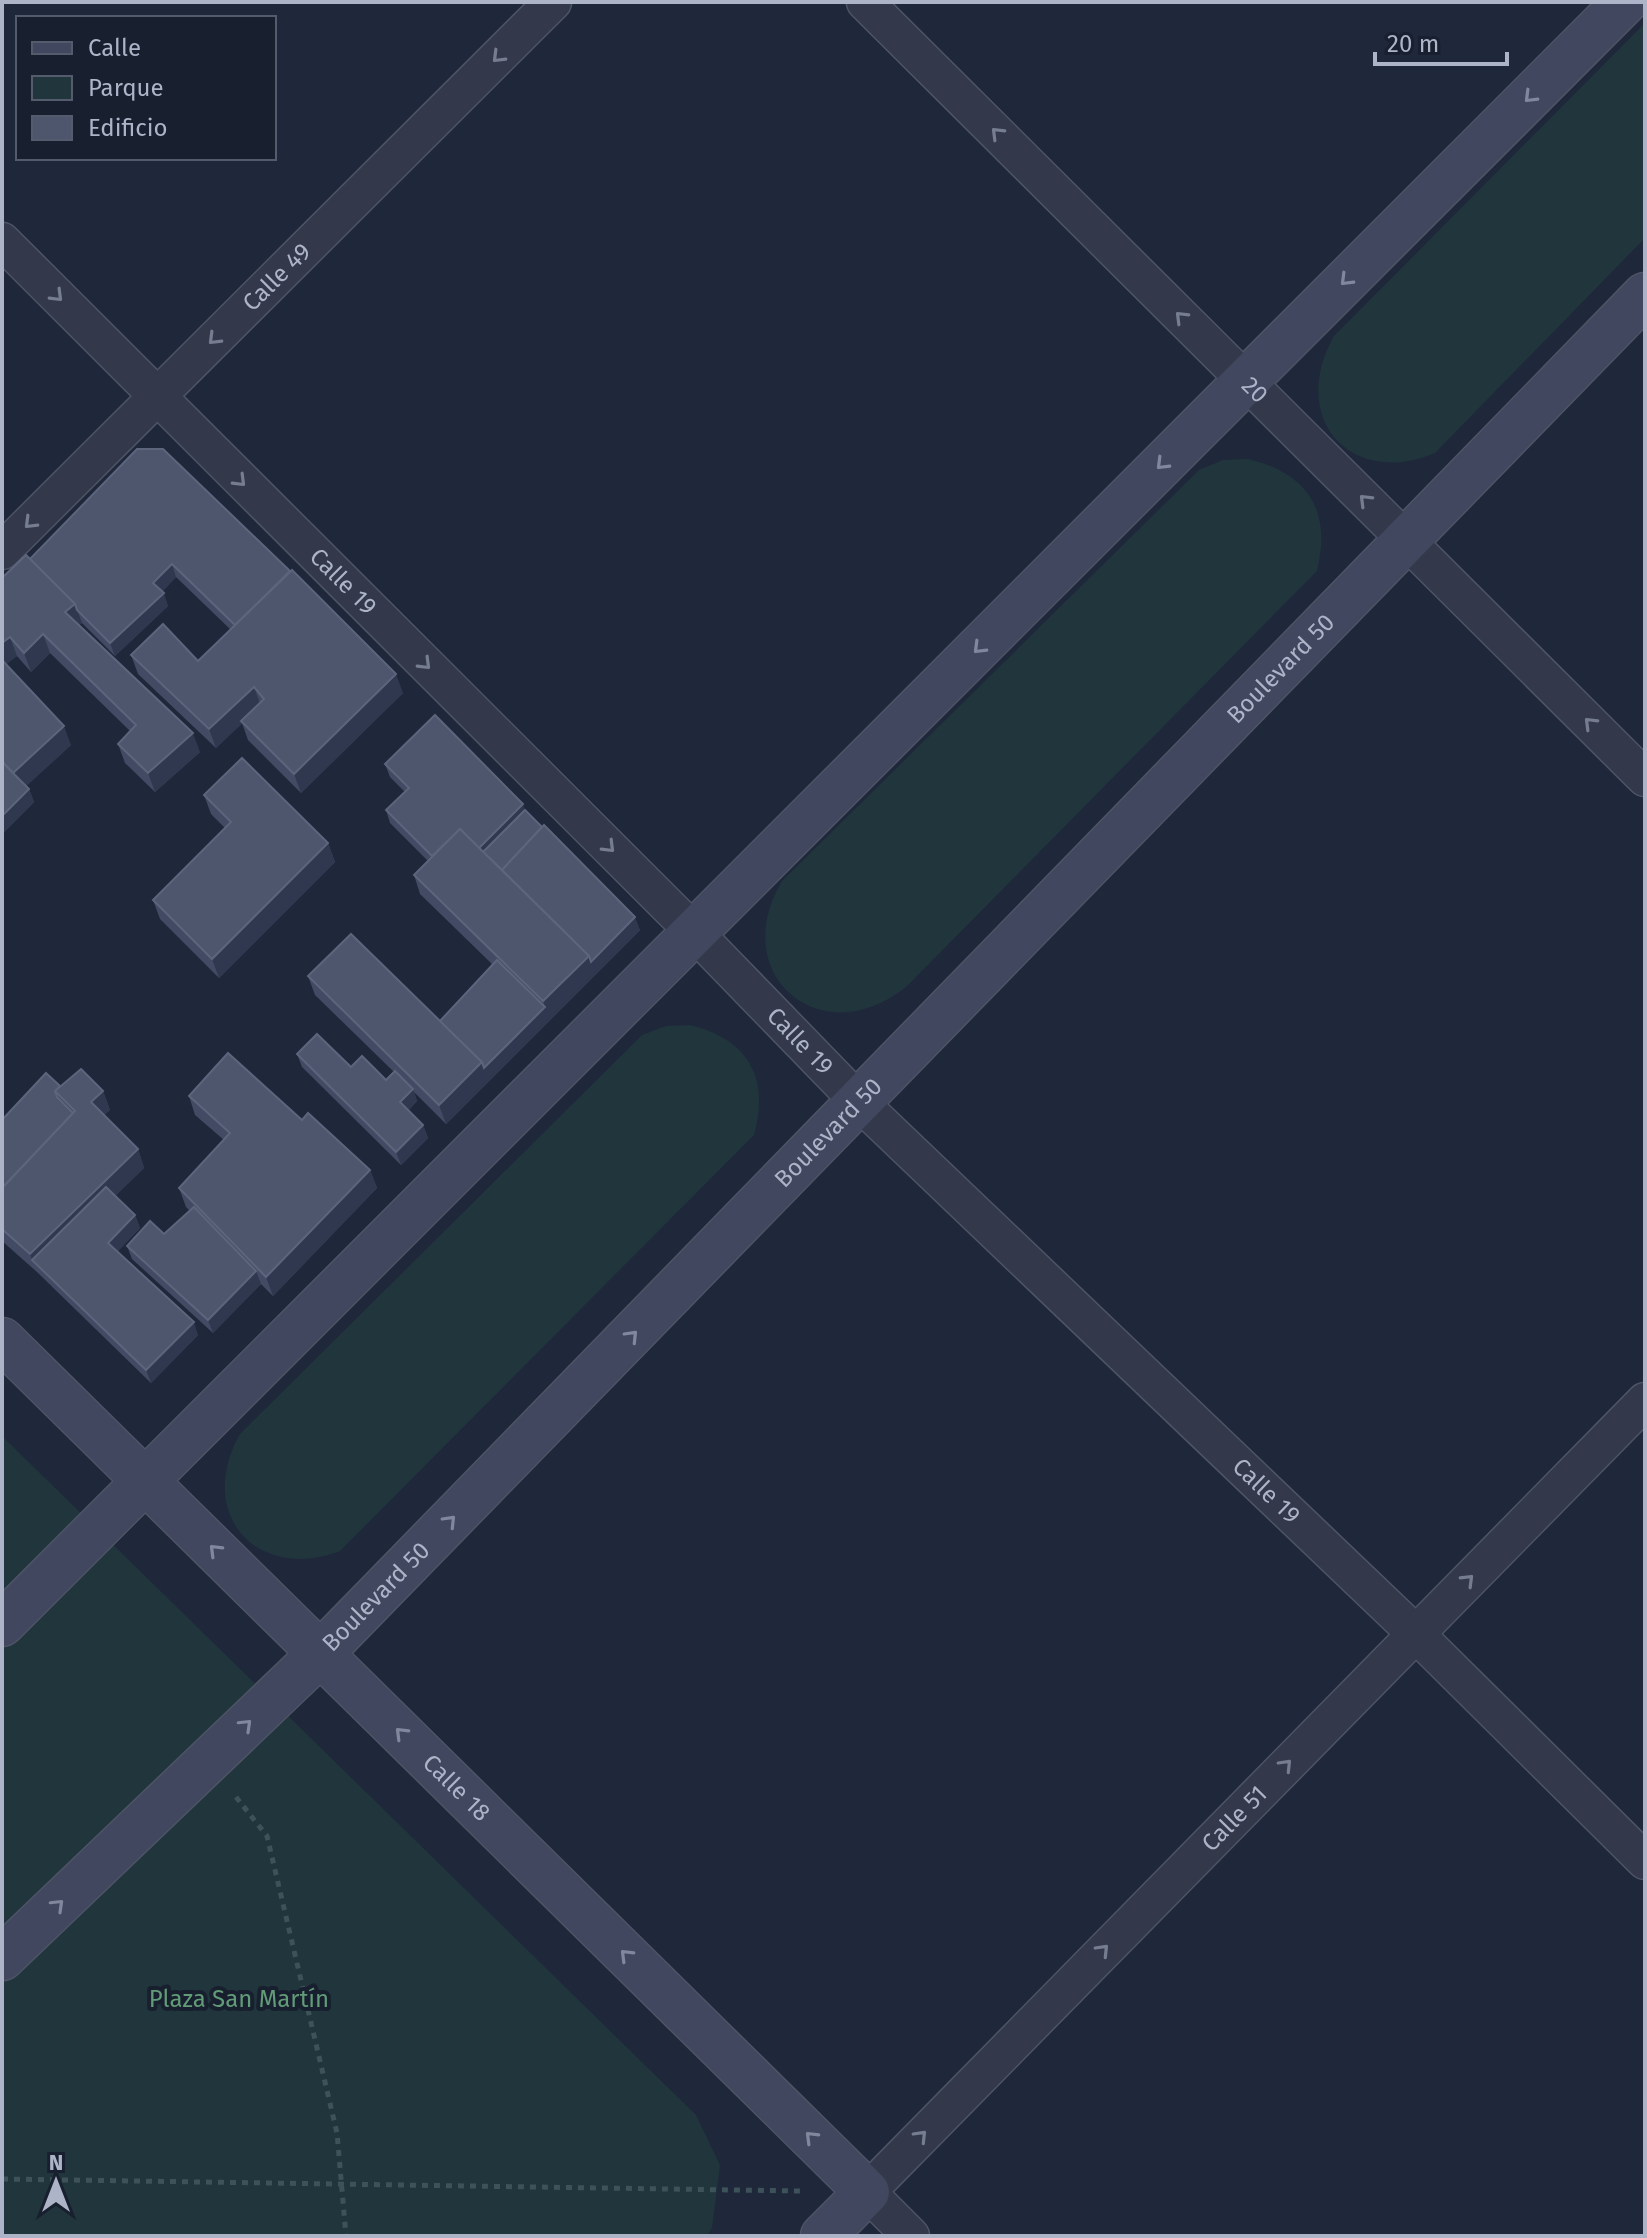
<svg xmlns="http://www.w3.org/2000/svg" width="1647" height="2238" viewBox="0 0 1647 2238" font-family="'Fira Sans',sans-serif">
	<rect width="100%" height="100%" fill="#1f273b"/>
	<g fill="#21353c">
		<path d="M1645,23v215l-210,215c-86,36 -147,-36 -101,-117z"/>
		<path d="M1248,459c60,14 84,52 69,112l-411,416c-85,68 -180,-12 -124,-106l417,-411 24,-10z"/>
		<path d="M690,1025c58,14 80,53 64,110l-414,416c-84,32 -145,-38 -100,-117l402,-399 24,-9z"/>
		<polygon points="2,1436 696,2115 720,2165 712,2228 707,2236 2,2236"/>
	</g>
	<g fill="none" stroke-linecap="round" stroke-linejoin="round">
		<g stroke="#4d5466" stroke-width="39">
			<g id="minor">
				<path id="s1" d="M865,2l780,776"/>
				<path id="s2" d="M2,241l693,692 165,170 555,530 230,228"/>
				<path id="s3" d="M2,551l551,-549"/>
				<path id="s4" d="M911,2236l-44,-44 778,-791"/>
			</g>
		</g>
		<g stroke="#4d5466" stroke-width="47">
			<g id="secondary">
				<path id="s5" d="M2,1340l865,852 -44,44"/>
				<polyline points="2,1624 1625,2"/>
				<path id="s6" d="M2,1958l318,-304 1325,-1359"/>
			</g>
		</g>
		<g stroke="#3e5259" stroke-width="5" stroke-dasharray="6 6" stroke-linecap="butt">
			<polyline points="236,1797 267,1836 337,2133 346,2236"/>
			<polyline points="2,2179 801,2191"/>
		</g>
		<use href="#minor" stroke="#33394b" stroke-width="36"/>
		<use href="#secondary" stroke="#40475e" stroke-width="44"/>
	</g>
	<g fill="#424b63">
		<polygon points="137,449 403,693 301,793 248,740 242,723 216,748 138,674 131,655 198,661 231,630 176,577 162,592 168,606 115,656 82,623 79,625 200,752 155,792 125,763 118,744 130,731 50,653 31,672 17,656 6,664 71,745 26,786 29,789 34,802 4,832 2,829 2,578 30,559"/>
		<polygon points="385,764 525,810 640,930 446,1124 414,1092 417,1101 408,1111 423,1125 428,1138 401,1165 302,1067 297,1054 351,1067 386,1080 394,1072 315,995 308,976 440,1021 493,965 420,894 414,875 428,861 390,823 386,810 405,792 390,777"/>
		<polygon points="204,795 328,843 335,862 219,978 160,919 153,900 225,828 211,814"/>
		<polygon points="60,1086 103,1091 110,1110 104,1115 138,1149 144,1168 115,1196 135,1215 140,1228 117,1252 198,1335 151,1383 37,1272 2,1241 2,1120"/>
		<polygon points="189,1096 302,1120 370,1170 377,1188 273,1296 260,1283 261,1284 213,1333 132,1259 127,1246 164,1234 190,1211 186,1207 179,1188 224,1140 195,1115"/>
	</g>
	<g fill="#2f384e">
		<polygon points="172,564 176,577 158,596 153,583"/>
		<polygon points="164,593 168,606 115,656 110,643"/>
		<polygon points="75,604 82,623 72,630 65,612"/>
		<polygon points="43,634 50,653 31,672 24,653"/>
		<polygon points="10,637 17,656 2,668 2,643"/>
		<polygon points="396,674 403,693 301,793 294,774"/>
		<polygon points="254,687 261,706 216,748 209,729"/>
		<polygon points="64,726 71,745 20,792 13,773"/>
		<polygon points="193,733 200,752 155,792 148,773"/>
		<polygon points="29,789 34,802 4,832 2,826 2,816"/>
		<polygon points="523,804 527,817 483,861 477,850"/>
		<polygon points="328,843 335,862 219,978 212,959"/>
		<polygon points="635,917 640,930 446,1124 439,1105 482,1062 545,1007 543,1001 589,956"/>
		<polygon points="413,1089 417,1101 404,1115 400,1102"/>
		<polygon points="103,1091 110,1110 98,1121 91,1102"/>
		<polygon points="423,1125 428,1138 401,1165 396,1152"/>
		<polygon points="138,1149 144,1168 41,1268 32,1260 30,1254"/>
		<polygon points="370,1170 377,1188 273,1296 266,1277"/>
		<polygon points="135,1215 140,1228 113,1256 108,1243"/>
		<polygon points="256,1271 261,1284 213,1333 208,1320"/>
		<polygon points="194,1322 198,1335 151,1383 146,1370"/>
	</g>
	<g fill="#4e566e" stroke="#5c657c" stroke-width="2">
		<polygon points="137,449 163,449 290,571 235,625 172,564 153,583 164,593 110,643 77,610 75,604 30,559"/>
		<polygon points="26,555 75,604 65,612 193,733 148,773 118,744 136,725 43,634 24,653 10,637 2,643 2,578"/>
		<polygon points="292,570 396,674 294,774 241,721 264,699 254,687 209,729 131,655 163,624 198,661"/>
		<polygon points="2,660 64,726 13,773 2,761"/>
		<polygon points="435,715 523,804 479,848 460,829 432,856 386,810 409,788 385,764"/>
		<polygon points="242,758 328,843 212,959 153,900 231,822 204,795"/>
		<polygon points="2,762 29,789 2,816"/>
		<polygon points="525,810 542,827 502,870 483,852"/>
		<polygon points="544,825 635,917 591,962 589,956 502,870"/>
		<polygon points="460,829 589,956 543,1001 414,875"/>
		<polygon points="351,934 482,1062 439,1105 308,976"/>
		<polygon points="497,960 545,1007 484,1068 482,1062 440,1021"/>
		<polygon points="317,1034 351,1067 362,1056 386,1080 395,1071 413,1089 400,1102 423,1125 396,1152 297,1054"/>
		<polygon points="228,1053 302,1120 308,1113 370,1170 266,1277 179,1188 230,1133 189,1096"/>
		<polygon points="81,1069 103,1091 91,1102 138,1149 30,1254 2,1229 2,1188 75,1111 55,1091"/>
		<polygon points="46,1073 60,1086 55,1091 57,1097 73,1113 2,1188 2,1120"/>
		<polygon points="106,1187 135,1215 108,1243 194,1322 146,1370 32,1260"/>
		<polygon points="194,1207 256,1271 208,1320 127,1246 150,1221 164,1234"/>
	</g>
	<defs><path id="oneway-chevron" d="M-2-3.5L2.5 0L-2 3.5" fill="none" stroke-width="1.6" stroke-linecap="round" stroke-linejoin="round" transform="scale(2)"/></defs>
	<g stroke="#767d90">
		<use href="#oneway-chevron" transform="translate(498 57) rotate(135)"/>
		<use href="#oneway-chevron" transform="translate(997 133) rotate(-135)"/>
		<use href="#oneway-chevron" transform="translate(57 296) rotate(45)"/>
		<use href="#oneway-chevron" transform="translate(1181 317) rotate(-135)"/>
		<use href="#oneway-chevron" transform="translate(214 339) rotate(135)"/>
		<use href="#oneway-chevron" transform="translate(240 481) rotate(45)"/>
		<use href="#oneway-chevron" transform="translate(1365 500) rotate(-135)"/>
		<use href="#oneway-chevron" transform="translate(30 523) rotate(135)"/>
		<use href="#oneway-chevron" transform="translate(425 664) rotate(45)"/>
		<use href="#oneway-chevron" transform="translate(1590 723) rotate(-135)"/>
		<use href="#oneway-chevron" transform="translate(609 847) rotate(45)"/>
		<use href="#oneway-chevron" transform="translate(1468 1580) rotate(-45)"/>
		<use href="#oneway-chevron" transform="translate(1286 1765) rotate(-46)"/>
		<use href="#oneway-chevron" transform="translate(1103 1950) rotate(-46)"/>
		<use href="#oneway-chevron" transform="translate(921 2136) rotate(-46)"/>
	</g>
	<g stroke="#81889e">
		<use href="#oneway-chevron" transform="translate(1530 97) rotate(135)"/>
		<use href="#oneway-chevron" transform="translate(1346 280) rotate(135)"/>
		<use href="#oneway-chevron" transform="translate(1162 464) rotate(135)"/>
		<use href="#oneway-chevron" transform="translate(979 648) rotate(135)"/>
		<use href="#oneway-chevron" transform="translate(632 1336) rotate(-46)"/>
		<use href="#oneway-chevron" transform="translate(450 1521) rotate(-46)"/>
		<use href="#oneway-chevron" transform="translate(215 1550) rotate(-135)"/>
		<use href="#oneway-chevron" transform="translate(246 1725) rotate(-44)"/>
		<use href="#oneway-chevron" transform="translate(401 1733) rotate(-135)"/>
		<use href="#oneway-chevron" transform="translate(58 1905) rotate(-44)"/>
		<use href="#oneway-chevron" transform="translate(626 1955) rotate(-135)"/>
		<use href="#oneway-chevron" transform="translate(811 2137) rotate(-135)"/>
	</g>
	<g text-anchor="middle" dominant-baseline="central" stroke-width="8" stroke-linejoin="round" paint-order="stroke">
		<g font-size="24" fill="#adb4c8" stroke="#181f2f">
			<text stroke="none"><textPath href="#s3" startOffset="388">Calle 49</textPath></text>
			<text stroke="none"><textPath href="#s1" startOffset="550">20</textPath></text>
			<text stroke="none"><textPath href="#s2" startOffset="482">Calle 19</textPath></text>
			<text stroke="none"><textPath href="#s6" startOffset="1816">Boulevard 50</textPath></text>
			<text stroke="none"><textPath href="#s2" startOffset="1130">Calle 19</textPath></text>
			<text stroke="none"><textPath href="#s6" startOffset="1168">Boulevard 50</textPath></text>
			<text stroke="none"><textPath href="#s2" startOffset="1778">Calle 19</textPath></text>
			<text stroke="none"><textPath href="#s6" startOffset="520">Boulevard 50</textPath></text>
			<text stroke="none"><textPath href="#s5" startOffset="638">Calle 18</textPath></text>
			<text stroke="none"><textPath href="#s4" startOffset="586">Calle 51</textPath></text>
		</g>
		<g font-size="24" fill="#629b77" stroke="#181f2f">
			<text x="239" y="1999">Plaza San Martín</text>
		</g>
	</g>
	<rect width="1647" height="2238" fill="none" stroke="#adb4c8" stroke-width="8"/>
	<rect x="16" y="16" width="260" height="144" fill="#181f2f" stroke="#545b6c" stroke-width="2"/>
	<rect x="32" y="42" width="40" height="12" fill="#40475e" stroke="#545b6c" stroke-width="2"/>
	<text x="88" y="56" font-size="24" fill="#adb4c8">Calle</text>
	<rect x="32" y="76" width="40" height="24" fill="#21353c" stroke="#545b6c" stroke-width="2"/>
	<text x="88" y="96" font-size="24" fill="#adb4c8">Parque</text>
	<rect x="32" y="116" width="40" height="24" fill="#4e566e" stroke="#545b6c" stroke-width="2"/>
	<text x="88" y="136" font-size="24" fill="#adb4c8">Edificio</text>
	<g transform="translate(56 2182)" stroke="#181f2f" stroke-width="6" paint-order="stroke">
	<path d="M0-6L14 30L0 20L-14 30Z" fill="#adb4c8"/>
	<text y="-12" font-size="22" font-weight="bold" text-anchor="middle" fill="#adb4c8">N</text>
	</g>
	<path d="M1375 52v12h132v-12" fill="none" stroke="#adb4c8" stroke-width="4"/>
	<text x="1387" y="52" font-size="24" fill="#adb4c8" stroke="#181f2f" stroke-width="6" paint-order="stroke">20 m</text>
</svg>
